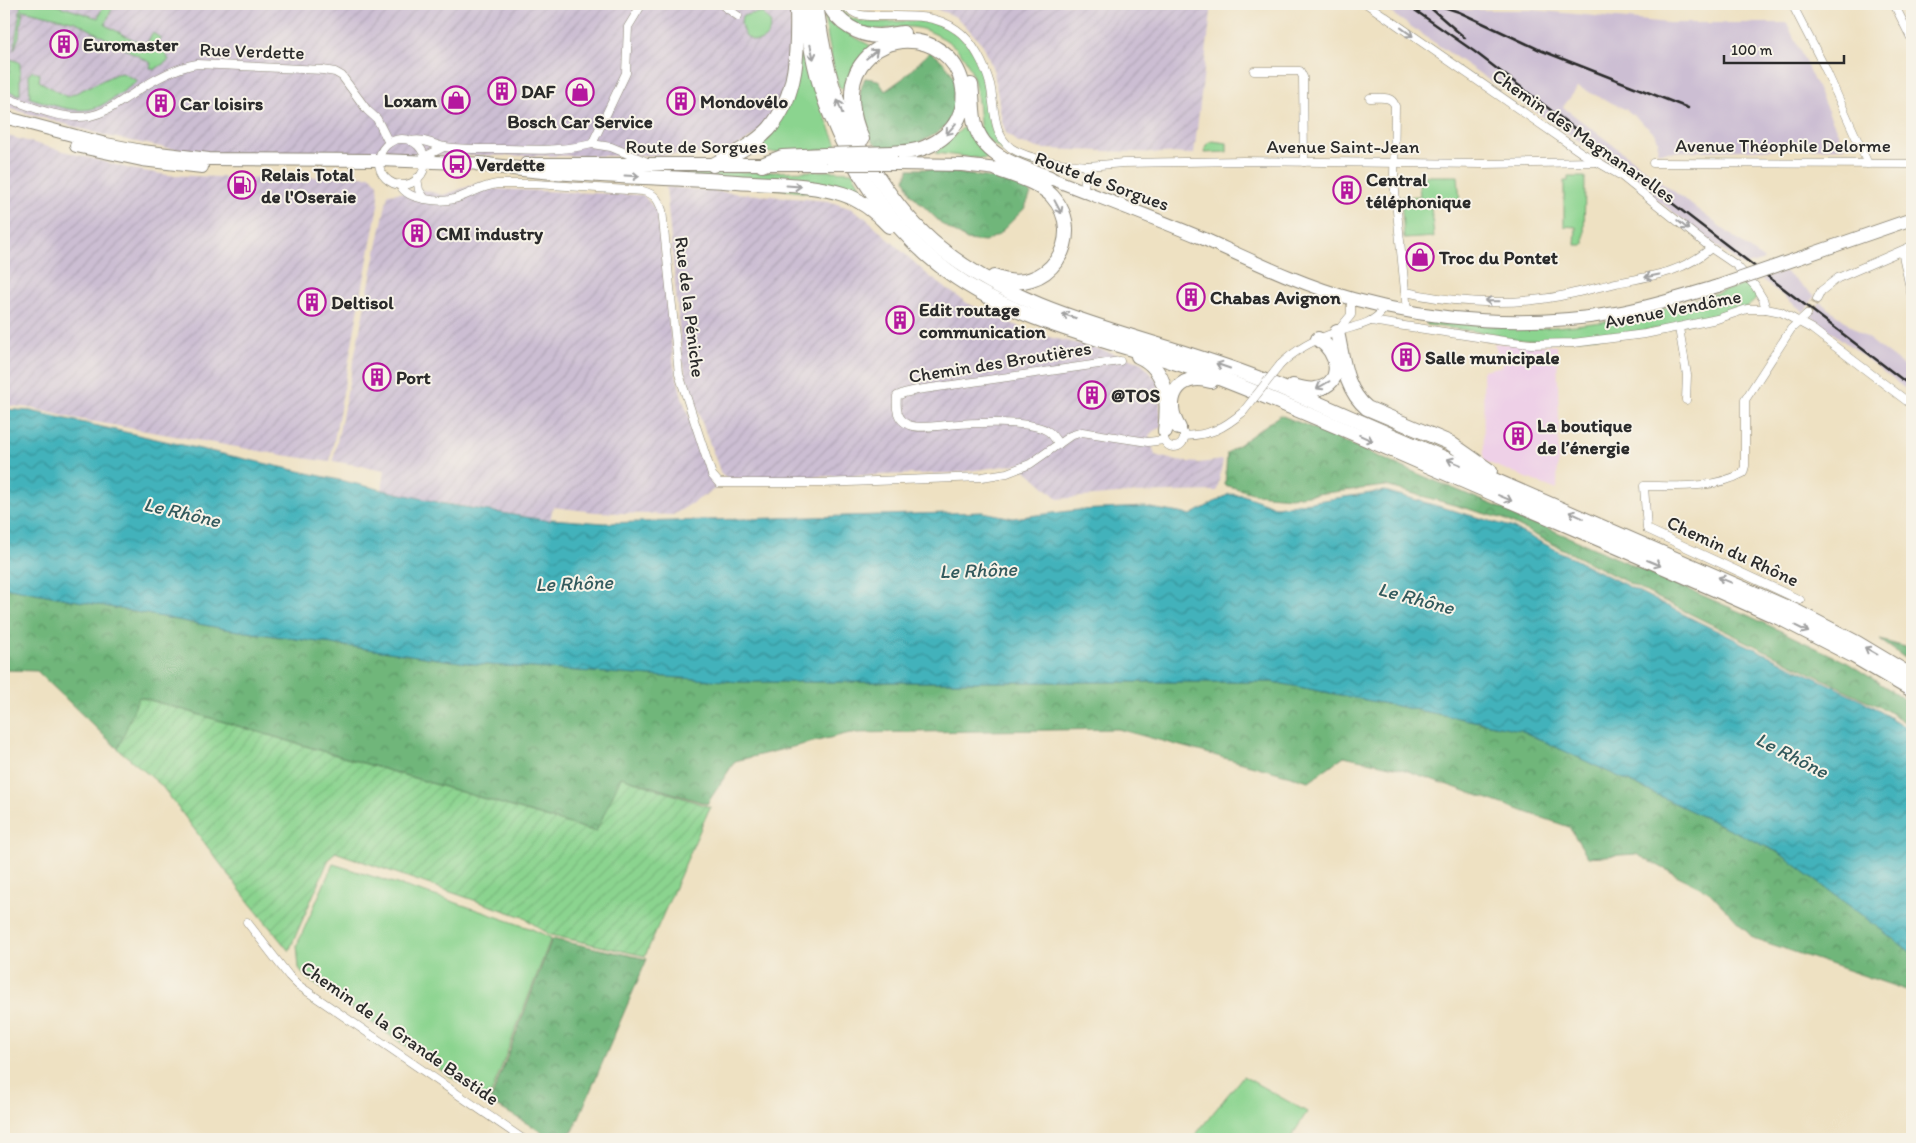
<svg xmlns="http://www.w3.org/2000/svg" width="1916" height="1143" viewBox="0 0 1916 1143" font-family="Itim,sans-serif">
	<defs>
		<pattern id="industrial-furrows" width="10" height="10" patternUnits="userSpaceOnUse" patternTransform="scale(1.25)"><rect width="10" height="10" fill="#ccbed3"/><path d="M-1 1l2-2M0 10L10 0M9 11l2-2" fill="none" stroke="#afa3b5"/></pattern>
		<pattern id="forest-crowns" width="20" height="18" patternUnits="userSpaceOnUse" patternTransform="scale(1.25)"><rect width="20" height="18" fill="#70b67a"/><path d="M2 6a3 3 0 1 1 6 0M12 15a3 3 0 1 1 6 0" fill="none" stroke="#5c9464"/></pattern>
		<pattern id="garden-furrows" width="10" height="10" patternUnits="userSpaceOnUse" patternTransform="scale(1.25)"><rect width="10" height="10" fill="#8bd48f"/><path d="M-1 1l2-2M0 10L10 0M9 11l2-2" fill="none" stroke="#78b67c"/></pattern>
		<pattern id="water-waves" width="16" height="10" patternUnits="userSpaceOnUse" patternTransform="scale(1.25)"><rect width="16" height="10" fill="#42b2bb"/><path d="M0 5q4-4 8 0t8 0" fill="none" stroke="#379198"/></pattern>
	</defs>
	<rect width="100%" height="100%" fill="#f7f3e8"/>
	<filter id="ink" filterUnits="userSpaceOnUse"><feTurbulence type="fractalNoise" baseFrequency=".02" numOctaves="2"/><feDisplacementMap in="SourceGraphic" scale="10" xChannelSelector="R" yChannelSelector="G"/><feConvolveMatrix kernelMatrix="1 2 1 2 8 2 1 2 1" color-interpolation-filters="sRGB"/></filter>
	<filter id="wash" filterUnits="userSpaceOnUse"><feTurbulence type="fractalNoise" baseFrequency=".0096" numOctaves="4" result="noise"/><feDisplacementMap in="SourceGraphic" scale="20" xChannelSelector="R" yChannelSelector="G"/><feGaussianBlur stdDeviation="1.12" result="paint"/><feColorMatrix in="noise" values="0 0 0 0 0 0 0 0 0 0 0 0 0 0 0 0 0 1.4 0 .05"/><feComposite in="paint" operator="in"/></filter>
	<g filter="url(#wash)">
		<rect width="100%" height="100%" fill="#eee1c2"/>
		<polygon fill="#eed0e7" points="1494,343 1557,346 1559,423 1557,490 1484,461 1483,370 1503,366"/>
		<g fill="url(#industrial-furrows)">
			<polygon points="4,4 791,4 791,57 786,87 776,113 763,128 745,142 727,151 715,154 617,156 220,154 166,148 107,136 4,107"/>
			<polygon points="855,4 1212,4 1194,154 1042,149 1018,143 1006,133 1002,122 994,72 983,45 964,24 954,16 931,7 904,7 866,10"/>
			<polygon points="4,135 131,169 168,175 244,178 371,176 378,184 379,200 330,462 282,455 73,418 31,408 4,405"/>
			<polygon points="482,182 491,189 643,195 657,211 674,366 683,400 715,489 673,515 595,512 553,507 550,521 382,492 385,470 333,461 388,194 424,190 443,195"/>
			<polygon points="666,187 828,201 852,209 867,219 929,276 967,303 1035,334 1089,346 1141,362 1159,383 1161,426 1149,435 1155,455 1177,461 1199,463 1223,460 1217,491 1130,493 1058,499 1019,464 954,473 727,479 721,474 688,385 682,358"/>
		</g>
		<g fill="#ccbed3">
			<polygon points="1378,4 1454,4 1465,10 1533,10 1669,23 1787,23 1845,148 1657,152 1658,140 1654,133 1627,110 1578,87 1563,107 1764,260 1743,266 1596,153"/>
			<polygon points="1784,271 1815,296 1804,312 1761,279"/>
			<polygon points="1820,302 1912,372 1912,394 1811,316"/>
		</g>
		<g fill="#8bd48f" stroke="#5b805d">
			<polygon points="21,4 52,4 98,18 104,4 114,4 105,25 146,46 152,33 162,38 158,41 169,60 154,70 150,68 151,63 76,22 23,10 19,37 14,50"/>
			<path d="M833,4h4c17,31 63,12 92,18 12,2 24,9 34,17 32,29 14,89 43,111 15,11 44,15 62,20v3l-52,-12 -35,-26c-4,-40 -2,-80 -44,-100 -8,-4 -16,-7 -25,-8 -18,-1 -35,6 -54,0 -8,-3 -18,-17 -25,-23z"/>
			<path d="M756,13h6l9,10c-3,31 -35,18 -29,-7z"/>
			<polygon points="824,17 838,28 871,46 853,67 845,90 839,87 835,75"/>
			<path d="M804,42c7,40 18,70 35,107l-93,5 27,-24z"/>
			<polygon points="11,59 19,62 20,65 20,95 9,91 7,85"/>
			<path d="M32,71l8,3 -1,7 28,16 49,-23 6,-1 16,8c-12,8 -23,17 -36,24 -22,12 -50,-1 -72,-7l-1,-23z"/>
			<polygon points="967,124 970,125 974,141 988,157 985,159 935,153"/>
			<polygon points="1212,141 1227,143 1227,152 1204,153 1206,145"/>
			<polygon points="830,171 852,172 869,201 658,173"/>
			<polygon points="1418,176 1458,176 1460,204 1431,207 1434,237 1404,239 1401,197 1420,196"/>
			<polygon points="1568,177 1585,177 1584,245 1575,245 1576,227 1564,226 1564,181 1568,181"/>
			<path d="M1750,283l7,10c-1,5 -1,7 -5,10 -27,21 -230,50 -256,31l-69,-9 -1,-4h10l96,8 34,-3 45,-5 42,-9z"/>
			<polygon points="333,864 451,901 532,929 551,938 488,1102 306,978 299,968 297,945"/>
			<polygon points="1243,1076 1307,1112 1290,1139 1192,1139"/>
		</g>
		<g fill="url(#forest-crowns)" stroke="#4e7052">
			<path d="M930,52c14,8 26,22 26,38 0,9 2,18 -3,27 -9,18 -58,41 -76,28 -10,-6 -17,-37 -17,-49 0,-6 3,-13 5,-18l13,2 7,11 17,-12z"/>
			<polygon points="909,169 929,169 1021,182 1031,194 1024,209 998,235 985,242 967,240 943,225 911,194 905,179"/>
			<polygon points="1280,415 1313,428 1423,476 1525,518 1747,615 1848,663 1912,704 1912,727 1886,710 1660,599 1504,519 1386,486 1290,497 1256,494 1225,485 1227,453"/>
			<polygon points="4,587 225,629 474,664 741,682 1273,682 1520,730 1778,852 1912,953 1912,992 1753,938 1709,892 1636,854 1588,857 1569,827 1399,768 1344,756 1309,781 1118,729 850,733 735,761 707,804 621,777 597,832 140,697 118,749 37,671 4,670"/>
			<polygon points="1880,640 1909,648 1912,647 1912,663"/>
			<polygon points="552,939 647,959 573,1131 554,1139 490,1102"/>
		</g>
		<polygon fill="url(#garden-furrows)" stroke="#5b805d" points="139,697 596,832 621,777 710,807 645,956 550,935 523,917 335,852 328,861 289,951 249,902 161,785 118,749"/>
		<polygon fill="url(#water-waves)" stroke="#366e73" points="4,409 31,411 446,504 550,521 551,519 604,523 983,512 1013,518 1078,510 1145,507 1191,515 1229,494 1243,495 1276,507 1385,491 1511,527 1701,623 1862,700 1912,731 1912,953 1778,852 1520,730 1273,682 741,682 474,664 225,629 4,587"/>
	</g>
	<g filter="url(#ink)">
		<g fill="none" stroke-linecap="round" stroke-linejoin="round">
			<polyline stroke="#c7bda4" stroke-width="8" stroke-dasharray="8 4" stroke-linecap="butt" points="1807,314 1817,299"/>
			<g stroke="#8c8676" stroke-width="9">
				<g id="street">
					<polyline points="721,4 738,16"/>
					<path d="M841,4c5,3 11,8 16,10 8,3 19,2 27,2 26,0 51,-2 73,14 16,11 28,36 33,54 5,21 2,50 21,64 18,12 56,17 77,18"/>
					<polyline points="1367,4 1582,153 1620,175 1711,248 1736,265 1755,286 1763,299 1766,309"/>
					<polyline points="1792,4 1825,68 1868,164"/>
					<polyline points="1894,4 1912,40"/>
					<polyline points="1254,71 1300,71 1303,77 1304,162"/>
					<path d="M4,97c26,9 58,24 86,19 16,-3 28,-13 41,-21 20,-14 42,-27 66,-31l126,6 12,2 7,4 25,34 10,9 12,24"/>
					<path d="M1370,98c10,0 22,-3 25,8l-1,75 13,130"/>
					<circle cx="402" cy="162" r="23"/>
					<path d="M411,141c13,-3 22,4 34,6 20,3 42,2 62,2 29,1 57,2 85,-5l34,-71 2,-46 14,-23"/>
					<polyline points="592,144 611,147 645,161"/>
					<polyline points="424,157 444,147"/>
					<polyline points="1653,163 1912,164"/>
					<polyline points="417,178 419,190 425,199"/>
					<path d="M399,184c6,10 14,13 26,15 36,7 42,-10 72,-15h39l107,7c12,3 15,8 19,19l17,164 33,101 7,8h103l160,-6 25,-4 23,-9 40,-28 12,-4 66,10 16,-2"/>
					<polyline points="1083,191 1088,166 1123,163 1243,161 1482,164 1597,162"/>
					<polyline points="1902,251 1912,297"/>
					<path d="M1406,292c42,10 92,13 136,7 25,-3 49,-10 74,-16 36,-7 66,-10 95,-35"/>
					<polyline points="1817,299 1821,291 1838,278 1912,246"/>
					<polyline points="1371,321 1504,341 1531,344 1573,343 1645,334 1717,319 1747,309 1766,309 1781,312 1812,329 1912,405"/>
					<polyline points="1679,328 1687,375 1686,400"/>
					<polyline points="1337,332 1351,315 1351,299"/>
					<path d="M1280,365c16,-16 35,-26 57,-33 15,-6 34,-6 45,-21v-5"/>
					<circle cx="1174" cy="437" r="10"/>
					<path d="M1184,436c26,-1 39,-7 59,-24"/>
					<path d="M1059,444c-3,-3 -6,-9 -10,-12 -17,-13 -80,-9 -102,-7 -11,1 -27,4 -38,0 -13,-6 -13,-17 -12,-29l7,-3 13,-3 203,-29"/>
					<path d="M1800,600l-153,-71 -3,-43c32,0 70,3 99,-13l2,-7v-66l46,-71 16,-15"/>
					<polyline points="247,922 289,976 298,985 523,1139"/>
				</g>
			</g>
			<g stroke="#8c8676" stroke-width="14">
				<g id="primary">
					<polyline points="4,117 106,144 142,151 209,159 379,160 488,164"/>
					<polyline points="76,146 142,160 202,167"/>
					<polyline points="526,164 831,164"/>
					<polyline points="898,164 962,165 1006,170"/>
					<path d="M1040,176l10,2c51,20 102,39 152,60 49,22 99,47 151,61 84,23 176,29 263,14 35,-6 68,-17 102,-27"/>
					<polyline points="1834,246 1912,219"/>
				</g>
			</g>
			<g stroke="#8c8676" stroke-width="16">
				<g id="highway">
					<path d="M805,4c4,36 10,73 24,107 22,57 60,114 109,153 76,62 185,77 276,112 88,34 173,72 259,109 103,44 207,88 309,134l70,36 60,35"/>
					<path d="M816,4c6,42 14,85 32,123 8,17 19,32 28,47 18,28 38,53 64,74 88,72 215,89 320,131 52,21 104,45 156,67 128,55 255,110 381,166l60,31 55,33"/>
					<path d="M829,4c8,19 30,32 50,32 8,0 16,-2 24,-3"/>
					<path d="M971,85c2,13 1,26 4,39 8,34 47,43 75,54"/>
					<path d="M862,139c-10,-22 -16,-53 -1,-74 10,-14 24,-22 41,-24 65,-4 87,80 24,106 -11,5 -22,5 -34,6"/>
					<path d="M479,164c85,12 172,12 258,18 34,3 72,1 106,12 18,6 33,18 46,32"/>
					<path d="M713,165c19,-10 41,-20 56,-36 29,-33 29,-81 28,-122"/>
					<polyline points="762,165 782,157 825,155"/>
					<path d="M994,277c53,22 95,-40 58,-81 -13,-14 -38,-20 -55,-27"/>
					<path d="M1337,332c6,26 7,57 30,76l83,35 40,28"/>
					<path d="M1138,356c30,13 31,46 27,75"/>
					<path d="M1293,386c7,2 15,5 23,3 29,-5 23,-37 2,-50"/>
					<path d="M1179,428c-17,-27 -2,-57 32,-47"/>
				</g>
			</g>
			<use href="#street" stroke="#fff" stroke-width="8"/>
			<use href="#primary" stroke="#fff" stroke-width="12"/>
			<use href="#highway" stroke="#fff" stroke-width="14"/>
			<g stroke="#2b2b2b" stroke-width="2.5">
				<polyline points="1406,4 1475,52 1912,387"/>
				<polyline points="1426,4 1465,38"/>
				<polyline points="1435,4 1459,12 1540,50 1688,108"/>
			</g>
			<g stroke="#8c8676" stroke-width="9" stroke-linecap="butt">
				<polyline id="street-bridge" points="1243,412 1280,365"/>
			</g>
			<g stroke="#8c8676" stroke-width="14" stroke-linecap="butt">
				<g id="primary-bridge">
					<polyline points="831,164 898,164"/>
					<polyline points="1718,286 1834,246"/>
				</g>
			</g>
			<g stroke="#8c8676" stroke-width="16" stroke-linecap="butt">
				<polyline id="highway-bridge" points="825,155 892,153"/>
			</g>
			<use href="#street-bridge" stroke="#fff" stroke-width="8"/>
			<use href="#primary-bridge" stroke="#fff" stroke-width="12"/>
			<use href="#highway-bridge" stroke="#fff" stroke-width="14"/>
		</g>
		<defs><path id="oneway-shaft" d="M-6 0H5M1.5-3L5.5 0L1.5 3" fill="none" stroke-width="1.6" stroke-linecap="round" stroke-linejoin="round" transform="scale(1.25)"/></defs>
		<g stroke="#a0a0a0">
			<use href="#oneway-shaft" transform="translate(1407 32) rotate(36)"/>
			<use href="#oneway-shaft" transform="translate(812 52) rotate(77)"/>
			<use href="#oneway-shaft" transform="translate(872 54) rotate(-39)"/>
			<use href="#oneway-shaft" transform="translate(840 107) rotate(-110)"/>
			<use href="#oneway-shaft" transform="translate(951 129) rotate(131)"/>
			<use href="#oneway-shaft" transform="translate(632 176) rotate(3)"/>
			<use href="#oneway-shaft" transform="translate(794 186) rotate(4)"/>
			<use href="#oneway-shaft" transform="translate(1058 207) rotate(62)"/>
			<use href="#oneway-shaft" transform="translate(1683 225) rotate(40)"/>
			<use href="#oneway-shaft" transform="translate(1652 276) rotate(168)"/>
			<use href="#oneway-shaft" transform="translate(1492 301) rotate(-179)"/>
			<use href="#oneway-shaft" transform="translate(1069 316) rotate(-162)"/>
			<use href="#oneway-shaft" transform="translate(1223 366) rotate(-161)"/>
			<use href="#oneway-shaft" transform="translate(1323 385) rotate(150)"/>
			<use href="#oneway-shaft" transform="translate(1366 438) rotate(24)"/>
			<use href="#oneway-shaft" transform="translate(1454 462) rotate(-157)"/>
			<use href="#oneway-shaft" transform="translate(1505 498) rotate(23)"/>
			<use href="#oneway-shaft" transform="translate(1576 515) rotate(-156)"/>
			<use href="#oneway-shaft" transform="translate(1654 563) rotate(23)"/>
			<use href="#oneway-shaft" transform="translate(1725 580) rotate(-157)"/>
			<use href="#oneway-shaft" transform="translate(1802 629) rotate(26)"/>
			<use href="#oneway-shaft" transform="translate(1871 651) rotate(-150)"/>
		</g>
	</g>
	<defs>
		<g id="building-ring" transform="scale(1.4375)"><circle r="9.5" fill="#f7f3e8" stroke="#b5179e" stroke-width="1.5"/><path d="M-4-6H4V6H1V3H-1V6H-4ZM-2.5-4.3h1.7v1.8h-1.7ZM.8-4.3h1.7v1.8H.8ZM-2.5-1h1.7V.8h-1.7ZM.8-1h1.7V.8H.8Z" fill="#b5179e"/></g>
		<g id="shop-ring" transform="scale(1.4375)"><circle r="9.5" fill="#f7f3e8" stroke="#b5179e" stroke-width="1.5"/><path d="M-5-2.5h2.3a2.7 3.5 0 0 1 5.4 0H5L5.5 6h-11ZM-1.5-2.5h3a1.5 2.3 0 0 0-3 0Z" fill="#b5179e"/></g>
		<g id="bus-ring" transform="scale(1.4375)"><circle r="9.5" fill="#f7f3e8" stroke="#b5179e" stroke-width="1.5"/><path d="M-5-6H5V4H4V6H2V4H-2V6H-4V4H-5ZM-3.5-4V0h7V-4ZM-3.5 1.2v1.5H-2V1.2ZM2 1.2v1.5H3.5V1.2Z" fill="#b5179e"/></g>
		<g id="fuel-ring" transform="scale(1.4375)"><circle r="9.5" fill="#f7f3e8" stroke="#b5179e" stroke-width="1.5"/><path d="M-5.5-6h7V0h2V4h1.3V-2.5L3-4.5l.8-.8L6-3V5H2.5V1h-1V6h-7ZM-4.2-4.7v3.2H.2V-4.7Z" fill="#b5179e"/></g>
	</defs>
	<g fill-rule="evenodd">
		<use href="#building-ring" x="64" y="44"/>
		<use href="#building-ring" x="502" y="91"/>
		<use href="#shop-ring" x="580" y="92"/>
		<use href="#shop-ring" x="456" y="100"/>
		<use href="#building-ring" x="681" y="101"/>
		<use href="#building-ring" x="161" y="103"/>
		<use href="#bus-ring" x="457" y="164"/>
		<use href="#fuel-ring" x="242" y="185"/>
		<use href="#building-ring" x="1347" y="190"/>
		<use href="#building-ring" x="417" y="233"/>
		<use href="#shop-ring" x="1420" y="257"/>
		<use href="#building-ring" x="1191" y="297"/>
		<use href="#building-ring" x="312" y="302"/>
		<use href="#building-ring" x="900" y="320"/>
		<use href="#building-ring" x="1406" y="357"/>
		<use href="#building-ring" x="377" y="377"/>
		<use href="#building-ring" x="1092" y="395"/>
		<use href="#building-ring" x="1518" y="436"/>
	</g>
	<g text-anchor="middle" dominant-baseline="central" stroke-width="4" stroke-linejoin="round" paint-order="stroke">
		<g font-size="19" font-weight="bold" fill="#2b2b2b" stroke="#f7f3e8" text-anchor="start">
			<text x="83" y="44">Euromaster</text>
			<text x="521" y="91">DAF</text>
			<text x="437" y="100" text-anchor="end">Loxam</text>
			<text x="700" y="101">Mondovélo</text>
			<text x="180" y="103">Car loisirs</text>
			<text x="580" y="121" text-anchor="middle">Bosch Car Service</text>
			<text x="476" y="164">Verdette</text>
			<text x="261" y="174">Relais Total<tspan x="261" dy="22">de l'Oseraie</tspan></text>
			<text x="1366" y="179">Central<tspan x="1366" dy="22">téléphonique</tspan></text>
			<text x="436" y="233">CMI industry</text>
			<text x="1439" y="257">Troc du Pontet</text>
			<text x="1210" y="297">Chabas Avignon</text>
			<text x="331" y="302">Deltisol</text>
			<text x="919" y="309">Edit routage<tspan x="919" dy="22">communication</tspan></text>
			<text x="1425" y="357">Salle municipale</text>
			<text x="396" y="377">Port</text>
			<text x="1111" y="395">@TOS</text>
			<text x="1537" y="425">La boutique<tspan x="1537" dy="22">de l’énergie</tspan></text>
		</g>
		<g font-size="19" fill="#2b2b2b" stroke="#f7f3e8">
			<text transform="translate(252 51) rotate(2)">Rue Verdette</text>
			<text transform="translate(1584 136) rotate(35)">Chemin des Magnanarelles</text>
			<text x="1783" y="145">Avenue Théophile Delorme</text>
			<text x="696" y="146">Route de Sorgues</text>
			<text x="1343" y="146">Avenue Saint-Jean</text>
			<text transform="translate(1102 181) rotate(20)">Route de Sorgues</text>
			<text transform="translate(690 307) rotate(83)">Rue de la Péniche</text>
			<text transform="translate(1673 309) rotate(-11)">Avenue Vendôme</text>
			<text transform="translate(1000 362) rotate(-9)">Chemin des Broutières</text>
			<text transform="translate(1733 551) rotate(25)">Chemin du Rhône</text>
			<text transform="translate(400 1033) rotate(35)">Chemin de la Grande Bastide</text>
		</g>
		<g font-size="20" font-style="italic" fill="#335a5d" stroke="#f7f3e8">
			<text transform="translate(182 512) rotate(13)">Le Rhône</text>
			<text transform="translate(978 570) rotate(-2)">Le Rhône</text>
			<text transform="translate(574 583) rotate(-2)">Le Rhône</text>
			<text transform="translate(1416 598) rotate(15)">Le Rhône</text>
			<text transform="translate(1792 755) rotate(27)">Le Rhône</text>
		</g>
	</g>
	<rect width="1916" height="1143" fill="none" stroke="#f7f3e8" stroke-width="20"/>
	<path d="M1724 55v8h120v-8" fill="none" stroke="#2b2b2b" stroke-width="2.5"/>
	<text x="1731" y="55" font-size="15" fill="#2b2b2b" stroke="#f7f3e8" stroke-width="4" paint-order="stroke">100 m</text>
</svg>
